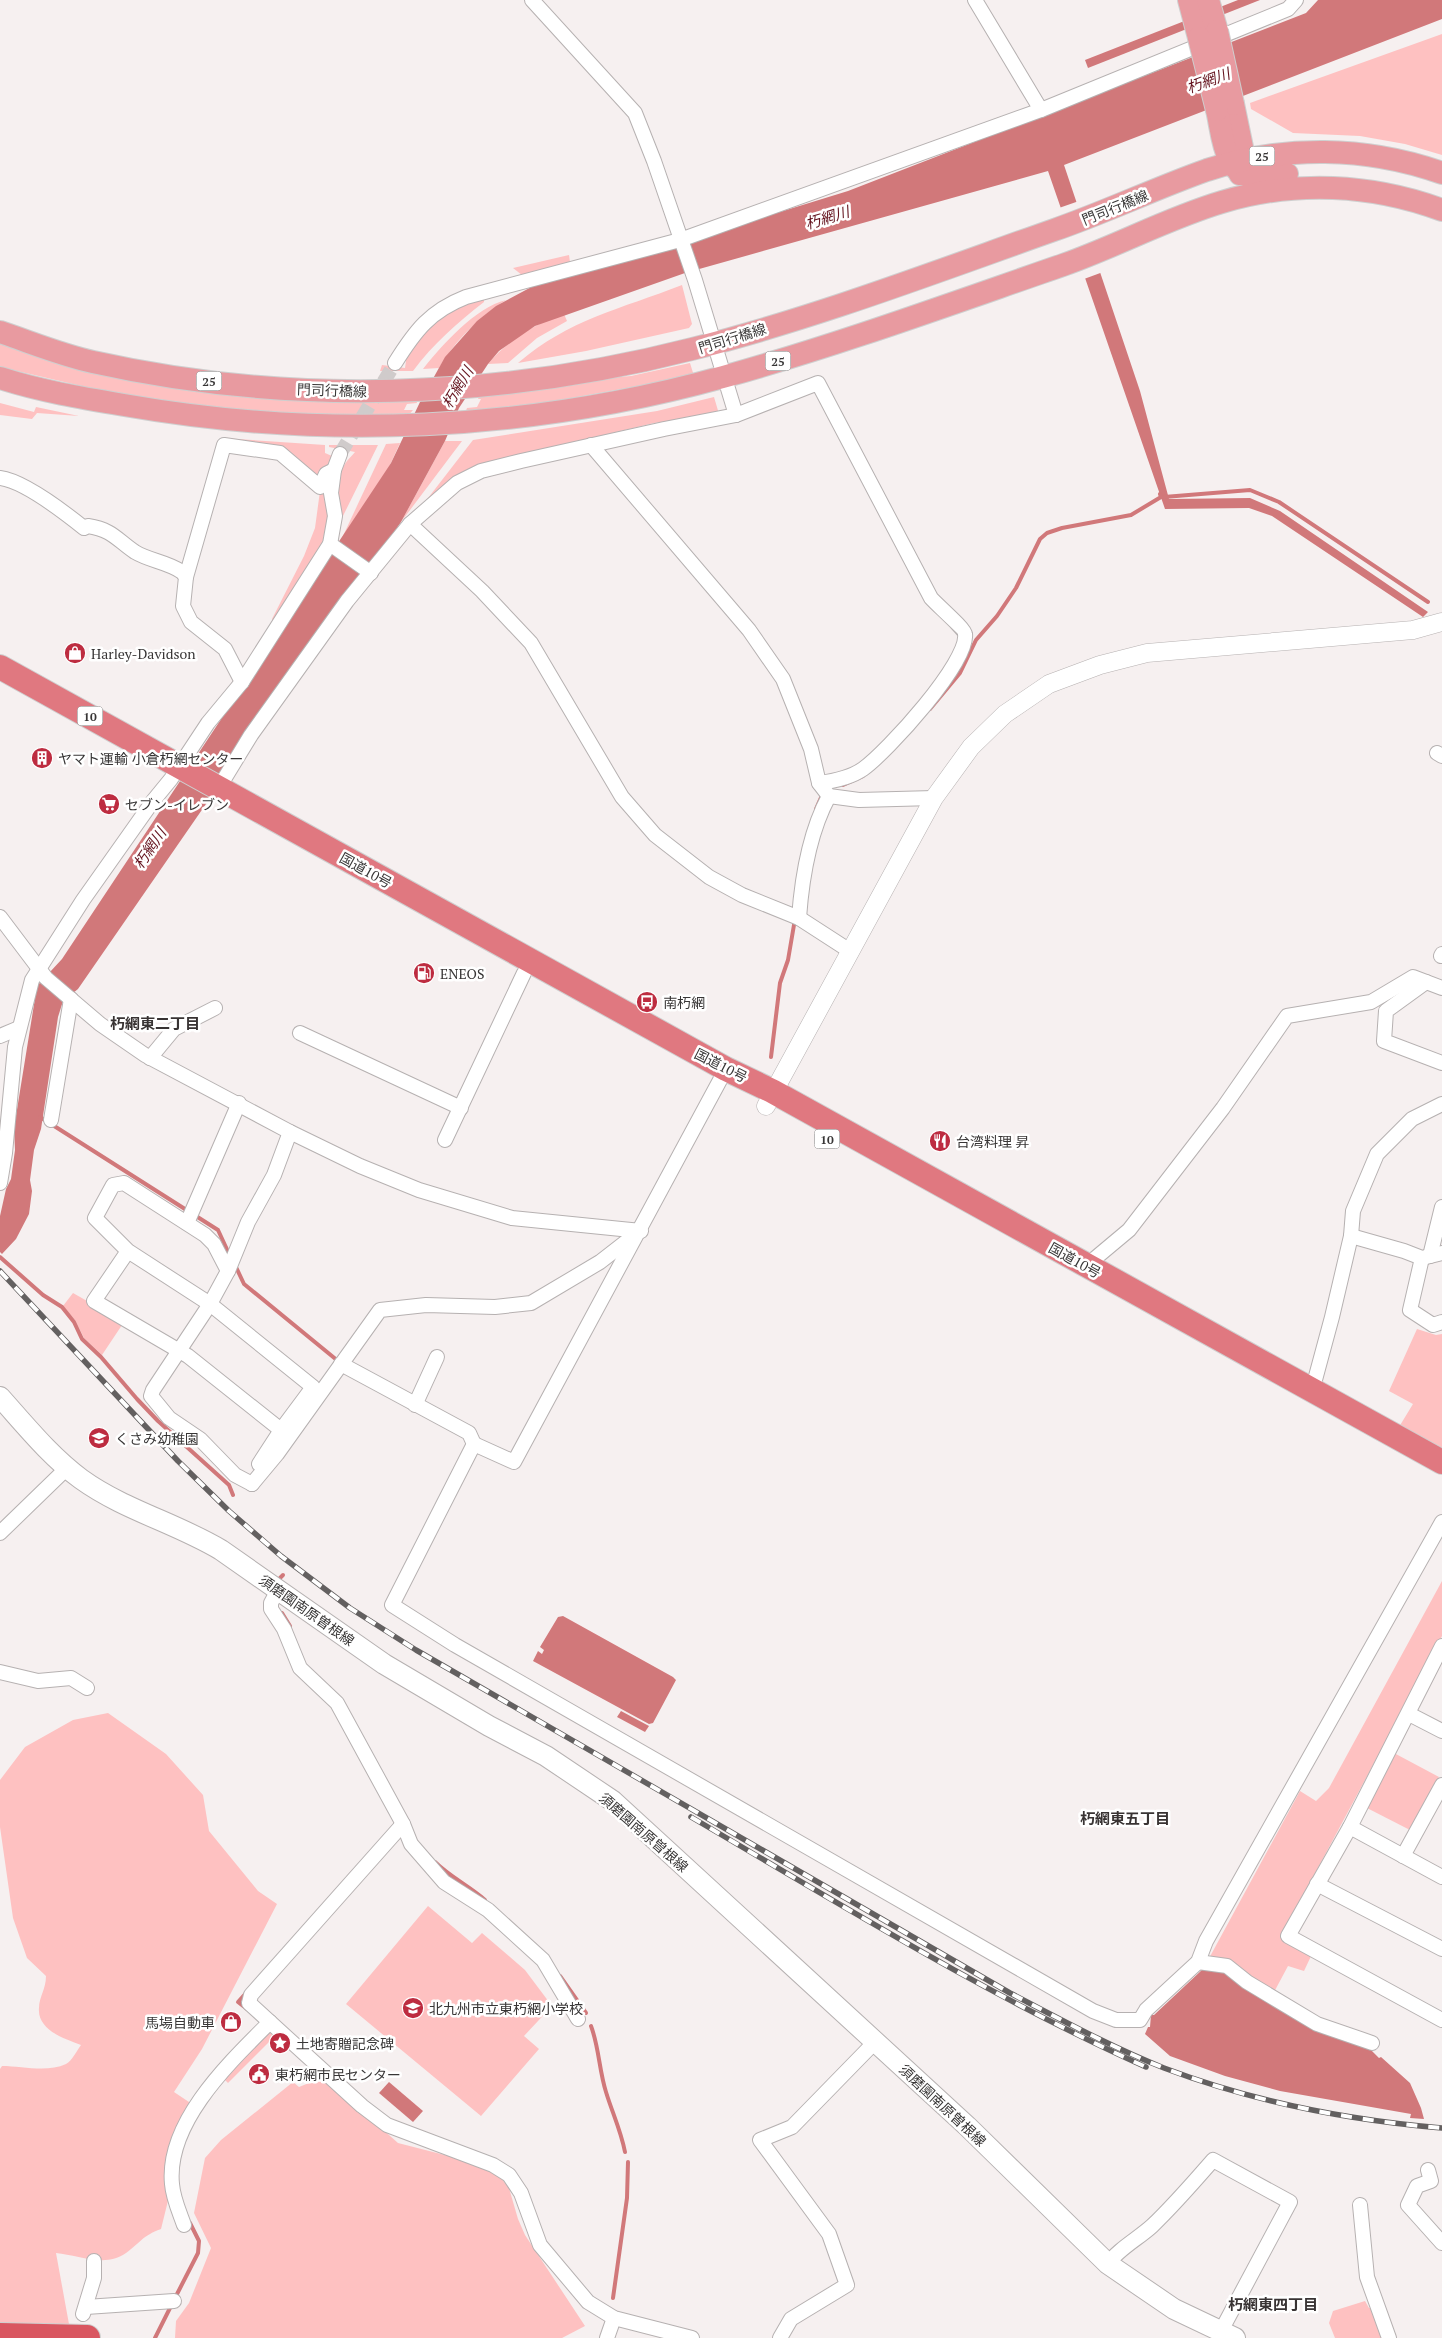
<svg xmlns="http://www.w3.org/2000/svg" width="1442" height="2338" viewBox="0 0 1442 2338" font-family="'PT Serif','Noto Sans JP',serif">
	<rect width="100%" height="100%" fill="#f6f0f0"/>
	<g fill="#fec1c1">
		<polygon points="1442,34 1442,155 1405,144 1360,136 1293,133 1251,109 1250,103"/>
		<polygon points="569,255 570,262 522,275 513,268"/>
		<path d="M682,285l10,39 -3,4 -103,23 -68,12c51,-44 103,-54 164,-78z"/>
		<path d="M484,298v4c-27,21 -50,41 -71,69h-33l2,-6 23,3 1,-7h-5l28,-35 27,-19z"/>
		<path d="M506,300c-26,16 -52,42 -67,68l-16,1c18,-23 53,-62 83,-69z"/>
		<path d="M564,314l3,7 -30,17 -29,25 -20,1c20,-24 46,-40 76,-50z"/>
		<polygon points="0,343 416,400 417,403 407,404 404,410 413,410 407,417 244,412 103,391 0,367"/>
		<polygon points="690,363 694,376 527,406 466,411 467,408 477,407 481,399 478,399 480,394 595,379 631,376"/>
		<polygon points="714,397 719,414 654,423 487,463 418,511 473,440 657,411"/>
		<polygon points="0,403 34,412 36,407 79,416 37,413 32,419 0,415"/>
		<polygon points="223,438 325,445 325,453 332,456 319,484 281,451"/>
		<polygon points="445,441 462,441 401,522"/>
		<polygon points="400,443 389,467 342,538 386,444"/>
		<path d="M329,445h49l-36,73c-7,-13 -6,-41 3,-54 2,-4 7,-8 10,-12l-26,-5z"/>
		<polygon points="320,491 325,493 328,518 322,544 274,625 272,619 304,556 315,528"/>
		<polygon points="73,1293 124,1322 102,1355 84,1338 75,1320 63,1306"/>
		<polygon points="1417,1329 1436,1335 1442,1334 1442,1449 1399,1427 1413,1404 1389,1391"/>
		<polygon points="1442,1581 1442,1636 1281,1937 1312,1954 1304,1971 1288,1966 1273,1994 1207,1962 1300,1791 1316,1801 1329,1788"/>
		<path d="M108,1713l58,41 37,41 6,36 49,60 19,13 -75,145 -28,43 18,12 -31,125c-19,7 -20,13 -35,24 -20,15 -48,2 -70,0l15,82 -71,3v-269l2,-3c20,0 45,7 64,-2 6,-3 11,-14 15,-19 -16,-6 -44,-15 -42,-37 0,-11 7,-19 7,-32l-19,-18 -14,-40 -13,-91v-47l25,-33 48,-27z"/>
		<polygon points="1394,1753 1439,1777 1410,1830 1365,1807"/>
		<polygon points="428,1906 472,1943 482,1933 525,1970 552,2006 524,2036 539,2049 481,2116 346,2004"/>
		<polygon points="269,2031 275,2036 228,2083 223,2078"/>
		<polygon points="324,2077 398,2143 472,2162 497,2173 509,2188 518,2219 525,2235 585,2326 562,2338 175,2338 176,2321 189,2303 211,2248 194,2213 205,2158 221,2140 293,2082 299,2087"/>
		<polygon points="1365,2301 1369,2308 1374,2308 1383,2338 1335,2338 1329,2323 1333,2311"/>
	</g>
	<g fill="#d1787a">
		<polygon points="1238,0 1260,0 1088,68 1085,60"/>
		<polygon points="1318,0 1442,0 1442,19 1064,165 1140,391 1169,499 1250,498 1280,511 1428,612 1423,617 1272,516 1249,508 1165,509 1048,171 685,273 535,326 499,351 488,364 459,408 445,441 401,522 78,989 63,1001 58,1017 41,1129 34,1150 30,1180 32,1191 29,1214 16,1239 2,1254 0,1252 0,1216 6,1189 11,1179 15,1150 14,1128 37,986 62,959 391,463 420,402 445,357 477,321 496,306 537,284 641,255 848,191 1306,13"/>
		<polygon points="563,1616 673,1677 676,1680 653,1723 649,1724 533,1661 538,1651 542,1654 544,1650 540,1647 558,1617"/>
		<polygon points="621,1711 649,1726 645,1732 617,1717"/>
		<polygon points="1203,1969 1223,1971 1369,2048 1379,2058 1381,2057 1410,2083 1421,2108 1424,2119 1410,2118 1411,2114 1280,2091 1225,2076 1170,2056 1145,2034 1148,2027 1150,2027 1151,2015 1154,2015"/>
		<polygon points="389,2082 423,2111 413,2122 379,2093"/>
	</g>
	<polygon fill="#f6f0f0" points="1079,201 1103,272 1084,279 1059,208"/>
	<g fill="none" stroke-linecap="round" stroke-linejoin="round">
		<g stroke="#d1787a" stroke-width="4">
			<polyline points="1164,497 1250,490 1279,502 1428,602"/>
			<polyline points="930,709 960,673 976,640 997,616 1016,588 1040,539 1047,533 1062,528 1131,515 1161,497 1160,494"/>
			<polyline points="843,785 863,776"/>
			<polyline points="816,809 823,793"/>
			<polyline points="771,1057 780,983 788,960 795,919"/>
			<polyline points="40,1117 218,1230 230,1256"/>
			<polyline points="0,1257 43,1295 62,1307 74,1322 82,1339 101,1357 137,1399 158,1421 229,1485 233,1495"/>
			<polyline points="235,1265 244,1284 338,1361"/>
			<polyline points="280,1578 283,1575"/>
			<polyline points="282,1613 290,1626"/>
			<path d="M435,1862c15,15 34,24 50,38"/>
			<polyline points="560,1976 586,2013"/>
			<polyline points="246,1993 238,2002 247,2009"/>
			<path d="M591,2026c8,21 8,44 15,66 6,20 15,39 19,60"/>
			<polyline points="175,2298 198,2253 199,2241 190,2223"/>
			<polyline points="613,2298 627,2198 628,2162"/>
			<polyline points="155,2338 172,2304"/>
		</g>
		<polyline stroke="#d0cbcb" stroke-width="14" stroke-dasharray="14 7" stroke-linecap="butt" points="340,454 395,363"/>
		<g stroke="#b6b1b1" stroke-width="16">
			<g id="minor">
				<polyline points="532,0 635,113 654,161 695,280 736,415"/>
				<polyline points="975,0 1041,110"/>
				<path d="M395,363c20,-32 35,-52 71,-66l214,-57 361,-130 247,-101 8,-9"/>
				<polyline points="591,445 749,630 783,679 811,749 819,783 829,796 859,800 934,798"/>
				<path d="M0,478c24,3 64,34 84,50l4,-2c25,4 29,14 47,26 15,9 33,10 47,20l4,5 -3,29 8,16 34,27 17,33"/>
				<polyline points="410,524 482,591 531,643 622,797 655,835 709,877 742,895 799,918 850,951"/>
				<polyline points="330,544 371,573"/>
				<polyline points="186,577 224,445 280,453 320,487 326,474 334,470"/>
				<polyline points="1437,753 1442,756"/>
				<path d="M218,789l33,-54 96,-134 63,-77 47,-41 24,-12 40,-10 143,-32 72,-14 82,-32 113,215c6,7 34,31 34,36 4,28 -78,118 -102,135 -13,9 -28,12 -44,14"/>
				<polyline points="0,917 46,978 100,1024 145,1055 290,1132 360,1166 419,1190 512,1218 641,1231"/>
				<path d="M799,918c3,-42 10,-85 30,-122"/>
				<polyline points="1441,956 1442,954"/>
				<polyline points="1426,982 1386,1011 1384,1041 1442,1063"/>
				<polyline points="300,1033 461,1108"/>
				<polyline points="0,1036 19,1028"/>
				<polyline points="150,1058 174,1029 215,1008"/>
				<polyline points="726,1069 514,1462 474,1444 392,1605 455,1645 1093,2011 1116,2020 1140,2020 1146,2010 1198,1962 1206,1941 1442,1522"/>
				<polyline points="51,1120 71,999"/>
				<polyline points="445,1140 524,973"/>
				<polyline points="0,1183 5,1153 15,1047 32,980 83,900 153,801 171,779 208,723 242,682 330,544 335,516 331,493 334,470 340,454"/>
				<polyline points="187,1223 239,1103"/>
				<polyline points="1351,1236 1404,1251 1422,1258 1442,1253"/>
				<polyline points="128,1251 94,1301 188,1356 281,1430 313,1387 210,1304 128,1251 95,1218 113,1185 124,1183 205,1235 214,1244 228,1271"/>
				<polyline points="1430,1256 1442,1207"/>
				<polyline points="1422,1258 1410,1310 1433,1325 1442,1322"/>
				<polyline points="1086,1266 1129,1230 1223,1108 1287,1016 1371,1002 1413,977 1442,988"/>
				<polyline points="341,1364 469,1433 474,1444"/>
				<polyline points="1312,1391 1332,1317 1351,1236 1353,1211 1377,1154 1412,1119 1442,1104"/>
				<polyline points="415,1405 437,1357"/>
				<polyline points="259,1464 281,1430"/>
				<polyline points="252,1484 277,1454 380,1310 426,1305 495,1307 531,1303 600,1262 636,1234"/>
				<polyline points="252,1484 235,1475 200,1439 169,1418 151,1396 153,1390 210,1304 228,1271 248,1222 274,1175 290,1132"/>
				<polyline points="0,1533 67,1468"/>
				<polyline points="278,1590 271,1603 271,1609 284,1629 300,1668 337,1703 403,1824 411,1844 444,1882 488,1910 543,1960 578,2019"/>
				<polyline points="1442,1646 1350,1827 1288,1936 1442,2020"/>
				<polyline points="0,1672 38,1681 71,1678 87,1688"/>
				<polyline points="1409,1714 1442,1731"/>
				<polyline points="403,1824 251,1995 249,2003 362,2106 387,2125 493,2165 509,2175 521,2193 540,2245 588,2302 614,2318 692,2338"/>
				<polyline points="1350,1827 1442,1877"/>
				<polyline points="1403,1856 1442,1785"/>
				<polyline points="1317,1884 1442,1949"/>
				<polyline points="1198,1962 1227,1966 1247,1982 1317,2024 1372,2043"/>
				<polyline points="1428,2170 1431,2181 1417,2186 1408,2205 1442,2243"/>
				<polyline points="1360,2205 1367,2277 1389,2338"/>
				<path d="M184,2225c-5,-14 -11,-27 -12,-41 -6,-62 58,-122 98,-162"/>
				<path d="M1108,2264c9,-14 31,-26 44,-38 22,-21 41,-43 61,-66l77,42 -69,129"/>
				<polyline points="86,2307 174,2301"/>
				<polyline points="83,2314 94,2278 94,2261"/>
				<polyline points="607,2338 614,2318"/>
				<polyline points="780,2338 791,2319 847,2285 829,2234 760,2140 792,2127 874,2043"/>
			</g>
		</g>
		<g stroke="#b6b1b1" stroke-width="19">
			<polyline id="tertiary" points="766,1106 934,798 971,747 1005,714 1049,684 1100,665 1147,653 1413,630 1442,622"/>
		</g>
		<g stroke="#b6b1b1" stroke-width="22">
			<path id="secondary" d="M0,1397c26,29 50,59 81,82 43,31 95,44 140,71l163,114 105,62 57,30 67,45 354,325 141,138 66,45 61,29"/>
		</g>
		<g stroke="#cfcfcf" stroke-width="24">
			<g id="primary">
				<polyline points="1189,0 1199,38"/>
				<polyline points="1208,0 1217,31"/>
				<polyline points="1233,104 1243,152 1240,174"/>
				<path d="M1217,110c6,25 6,65 39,67 11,1 21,-2 31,-3"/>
				<path d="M0,332c30,10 61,23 93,30 197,44 404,37 599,-13 123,-31 243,-77 362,-119 52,-18 102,-42 153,-60 77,-25 159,-24 235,3"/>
				<path d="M0,378c40,13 82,20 124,27 200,35 403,26 599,-28 115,-32 227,-73 340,-112 54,-19 105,-47 159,-63 73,-22 150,-18 220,8"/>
			</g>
		</g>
		<g stroke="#cfcfcf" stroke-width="26">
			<polyline id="trunk" points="0,667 726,1069 772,1091 1442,1462"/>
		</g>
		<g stroke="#cfcfcf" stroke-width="28">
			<polyline id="motorway" points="0,2336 87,2338"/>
		</g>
		<use href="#minor" stroke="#fff" stroke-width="14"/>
		<use href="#tertiary" stroke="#fff" stroke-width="18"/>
		<use href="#secondary" stroke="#fff" stroke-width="20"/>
		<use href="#primary" stroke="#e89aa0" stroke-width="22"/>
		<use href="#trunk" stroke="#e07880" stroke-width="24"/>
		<use href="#motorway" stroke="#d95660" stroke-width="26"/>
		<g stroke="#636060" stroke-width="5.5">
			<g id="rail">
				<path d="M0,1271l178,190 51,50 52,45 69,52 66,42 594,343c50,26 101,54 154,75 90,34 183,52 278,60"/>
				<path d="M691,1817c149,87 297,179 455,250"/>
			</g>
		</g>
		<use href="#rail" stroke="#fff" stroke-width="4" stroke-dasharray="11" stroke-linecap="butt"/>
		<g stroke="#cfcfcf" stroke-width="24" stroke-linecap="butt">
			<g id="primary-bridge">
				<polyline points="1217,31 1233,104"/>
				<polyline points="1199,38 1217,110"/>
			</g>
		</g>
		<use href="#primary-bridge" stroke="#e89aa0" stroke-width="22"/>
	</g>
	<defs>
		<g id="shop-disc" transform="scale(1.125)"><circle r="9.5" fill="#bd2c40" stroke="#fff"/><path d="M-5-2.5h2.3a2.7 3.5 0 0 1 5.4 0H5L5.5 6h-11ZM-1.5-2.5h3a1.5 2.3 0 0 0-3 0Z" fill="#fff"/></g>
		<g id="building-disc" transform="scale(1.125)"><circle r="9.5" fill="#bd2c40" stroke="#fff"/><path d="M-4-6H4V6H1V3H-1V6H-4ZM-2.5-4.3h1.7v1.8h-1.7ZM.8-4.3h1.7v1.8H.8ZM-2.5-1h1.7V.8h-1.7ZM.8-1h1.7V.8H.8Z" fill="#fff"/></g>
		<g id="supermarket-disc" transform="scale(1.125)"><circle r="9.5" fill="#bd2c40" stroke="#fff"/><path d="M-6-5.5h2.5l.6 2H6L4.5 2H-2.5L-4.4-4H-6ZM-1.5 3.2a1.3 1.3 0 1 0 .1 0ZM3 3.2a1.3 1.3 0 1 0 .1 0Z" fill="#fff"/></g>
		<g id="fuel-disc" transform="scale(1.125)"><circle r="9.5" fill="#bd2c40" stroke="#fff"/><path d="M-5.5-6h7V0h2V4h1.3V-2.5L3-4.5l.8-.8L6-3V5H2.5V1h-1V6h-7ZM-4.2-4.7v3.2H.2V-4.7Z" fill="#fff"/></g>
		<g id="bus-disc" transform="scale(1.125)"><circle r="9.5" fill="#bd2c40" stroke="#fff"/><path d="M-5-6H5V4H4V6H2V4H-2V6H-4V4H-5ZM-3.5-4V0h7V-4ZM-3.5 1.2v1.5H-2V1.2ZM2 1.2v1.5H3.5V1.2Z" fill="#fff"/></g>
		<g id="restaurant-disc" transform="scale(1.125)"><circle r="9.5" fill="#bd2c40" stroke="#fff"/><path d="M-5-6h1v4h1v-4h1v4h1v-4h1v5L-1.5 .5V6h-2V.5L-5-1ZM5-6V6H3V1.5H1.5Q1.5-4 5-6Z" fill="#fff"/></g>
		<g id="school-disc" transform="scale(1.125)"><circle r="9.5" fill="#bd2c40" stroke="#fff"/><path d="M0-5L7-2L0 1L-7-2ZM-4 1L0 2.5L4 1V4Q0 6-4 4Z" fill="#fff"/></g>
		<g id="sight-disc" transform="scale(1.125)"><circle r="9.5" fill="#bd2c40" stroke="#fff"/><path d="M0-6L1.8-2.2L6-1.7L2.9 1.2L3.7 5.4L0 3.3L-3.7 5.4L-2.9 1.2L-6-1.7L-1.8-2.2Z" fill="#fff"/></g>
		<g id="civic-disc" transform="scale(1.125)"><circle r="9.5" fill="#bd2c40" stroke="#fff"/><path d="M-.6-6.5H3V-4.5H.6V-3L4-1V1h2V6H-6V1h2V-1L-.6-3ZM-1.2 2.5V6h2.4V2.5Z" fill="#fff"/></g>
	</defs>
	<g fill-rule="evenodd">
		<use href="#shop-disc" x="75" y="653"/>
		<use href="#building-disc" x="42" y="758"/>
		<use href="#supermarket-disc" x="109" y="804"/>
		<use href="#fuel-disc" x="424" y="973"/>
		<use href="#bus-disc" x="647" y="1002"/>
		<use href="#restaurant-disc" x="940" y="1141"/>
		<use href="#school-disc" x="99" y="1438"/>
		<use href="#school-disc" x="413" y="2008"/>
		<use href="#shop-disc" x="231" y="2022"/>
		<use href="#sight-disc" x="280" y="2043"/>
		<use href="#civic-disc" x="259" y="2074"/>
	</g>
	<g text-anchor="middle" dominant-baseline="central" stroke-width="5" stroke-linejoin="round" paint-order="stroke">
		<g fill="#fff" stroke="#747272" stroke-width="1">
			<rect x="1249.5" y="146.5" width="25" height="19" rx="4"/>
			<rect x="765.5" y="351.5" width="25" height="19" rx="4"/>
			<rect x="196.5" y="371.5" width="25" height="19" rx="4"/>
			<rect x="77.5" y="706.5" width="25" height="19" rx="4"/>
			<rect x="814.5" y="1129.5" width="25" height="19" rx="4"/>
		</g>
		<g font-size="12" font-weight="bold" fill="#383636">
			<text x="1262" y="156">25</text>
			<text x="778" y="361">25</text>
			<text x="209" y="381">25</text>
			<text x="90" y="716">10</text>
			<text x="827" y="1139">10</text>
		</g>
		<g font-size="14" fill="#383636" stroke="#fff">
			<text transform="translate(1115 207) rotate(-22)">門司行橋線</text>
			<text transform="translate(732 338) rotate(-17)">門司行橋線</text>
			<text transform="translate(332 390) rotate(2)">門司行橋線</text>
			<text transform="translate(366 870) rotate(29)">国道10号</text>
			<text transform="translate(721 1065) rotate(27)">国道10号</text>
			<text transform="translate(1075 1260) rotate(29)">国道10号</text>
			<text transform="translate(307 1610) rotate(35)">須磨園南原曽根線</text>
			<text transform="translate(644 1832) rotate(41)">須磨園南原曽根線</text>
			<text transform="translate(943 2105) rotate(43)">須磨園南原曽根線</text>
		</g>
		<g font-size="14" fill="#383636" stroke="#fff" text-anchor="start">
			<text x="91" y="653">Harley-Davidson</text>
			<text x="58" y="758">ヤマト運輸 小倉朽網センター</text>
			<text x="125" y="804">セブン-イレブン</text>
			<text x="440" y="973">ENEOS</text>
			<text x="663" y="1002">南朽網</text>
			<text x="956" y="1141">台湾料理 昇</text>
			<text x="115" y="1438">くさみ幼稚園</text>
			<text x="429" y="2008">北九州市立東朽網小学校</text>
			<text x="215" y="2022" text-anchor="end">馬場自動車</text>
			<text x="296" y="2043">土地寄贈記念碑</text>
			<text x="275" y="2074">東朽網市民センター</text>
		</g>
		<g font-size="15" font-style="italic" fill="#65141f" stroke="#fff">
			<text transform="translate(1208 80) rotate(-20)">朽網川</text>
			<text transform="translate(827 217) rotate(-17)">朽網川</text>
			<text transform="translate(457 387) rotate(-59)">朽網川</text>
			<text transform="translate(149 848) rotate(-56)">朽網川</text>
		</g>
		<g font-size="15" font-weight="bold" fill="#383333" stroke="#fff">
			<text x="155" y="1023">朽網東二丁目</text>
			<text x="1125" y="1818">朽網東五丁目</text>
			<text x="1273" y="2304">朽網東四丁目</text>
		</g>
	</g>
</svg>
